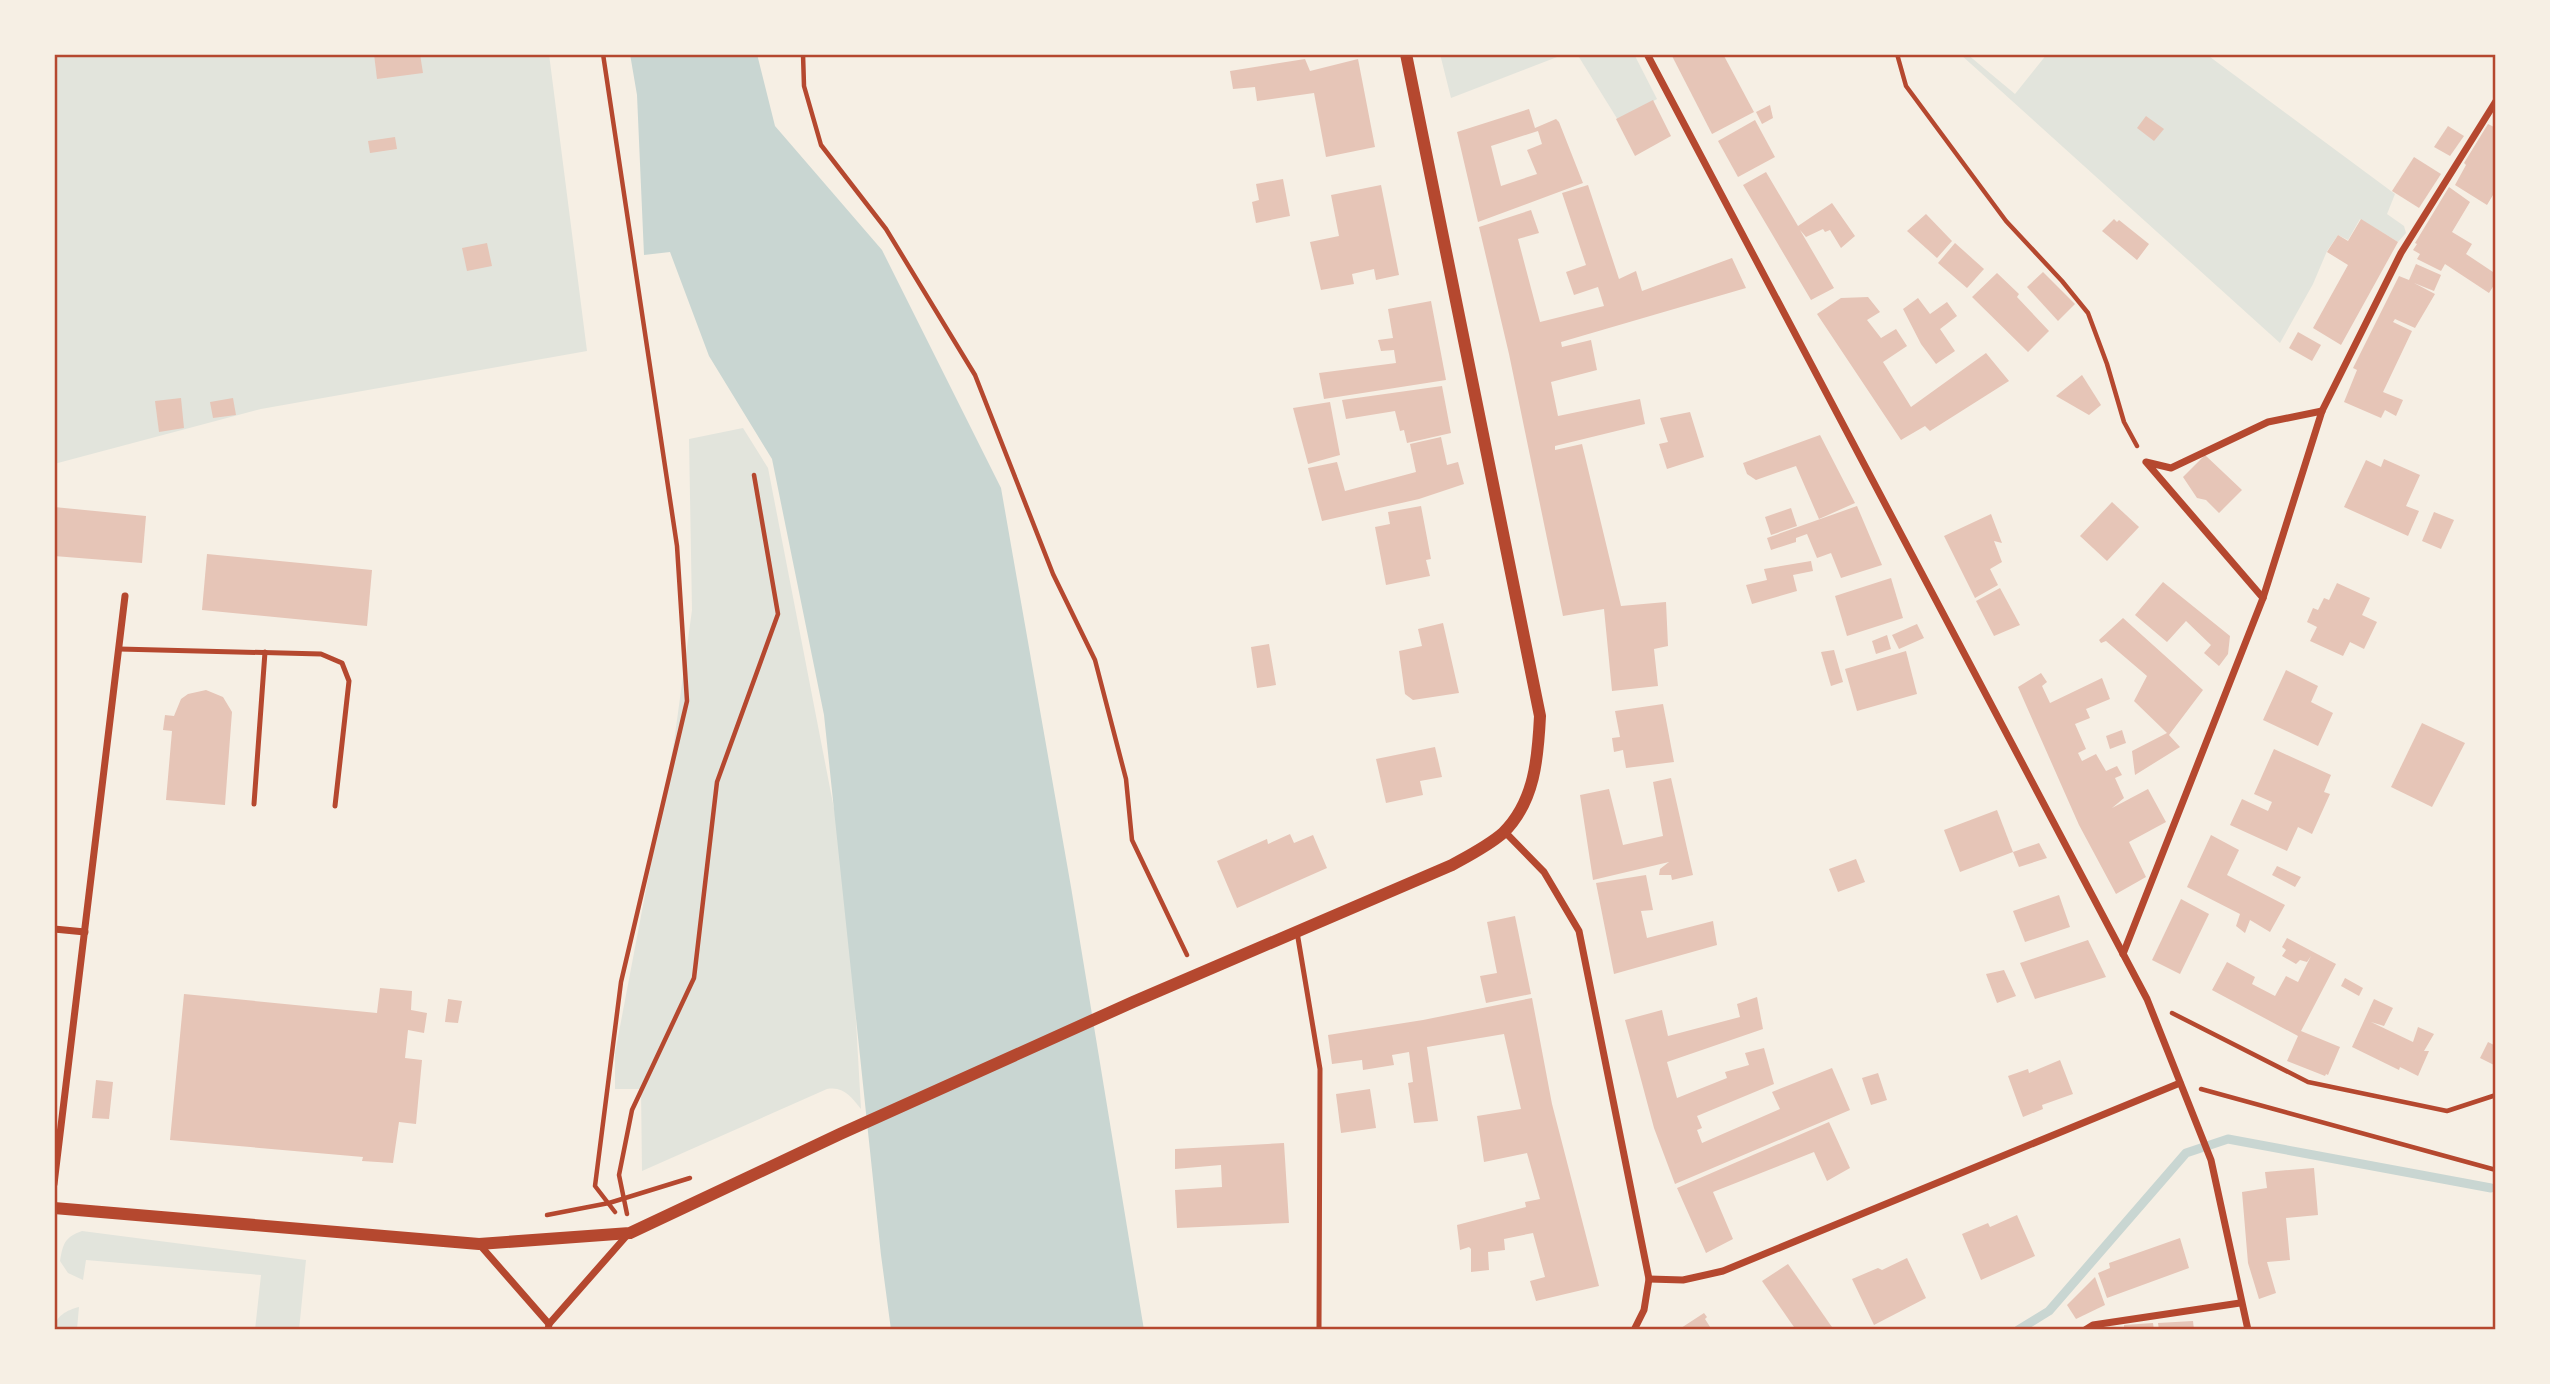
<svg xmlns="http://www.w3.org/2000/svg" width="2550" height="1384" viewBox="0 0 2550 1384" font-family="'Public Sans',sans-serif">
	<rect width="100%" height="100%" fill="#f6efe4"/>
	<g fill="#e2e4dc">
		<polygon points="54,54 549,54 587,351 261,409 54,464"/>
		<polygon points="1440,54 1565,54 1451,98"/>
		<polygon points="1577,54 1634,54 1657,99 1618,120"/>
		<polygon points="1960,54 1967,54 2015,94 2047,54 2206,54 2395,194 2387,214 2404,226 2406,233 2398,242 2360,219 2348,240 2338,235 2327,251 2313,284 2280,343"/>
		<path d="M743,428l25,40 80,413 13,228c-10,-12 -17,-23 -34,-20l-185,82 -1,-82h-26v-36l59,-311 18,-132 -3,-171z"/>
		<path d="M82,1231l224,29 -7,70h-44l6,-55 -175,-15 -3,20 -15,-7 -8,-12c3,-18 5,-24 22,-30z"/>
		<path d="M79,1307l-2,22 4,1h-27c1,-14 13,-20 25,-23z"/>
	</g>
	<polygon fill="#c9d6d2" points="630,54 757,54 775,126 882,250 1001,488 1071,887 1144,1330 891,1330 881,1255 824,715 772,459 709,356 670,252 644,255 637,95"/>
	<g fill="none" stroke-linecap="round" stroke-linejoin="round">
		<polyline stroke="#c9d6d2" stroke-width="9" points="2018,1330 2049,1311 2186,1153 2228,1139 2491,1188"/>
	</g>
	<g fill="#e6c5b7" fill-rule="evenodd">
		<polygon points="374,54 420,54 423,73 377,79"/>
		<polygon points="1671,54 1723,54 1754,112 1712,134"/>
		<polygon points="1305,59 1310,71 1358,59 1375,147 1326,157 1314,93 1257,101 1255,87 1233,89 1230,71"/>
		<polygon points="1653,100 1671,136 1635,156 1616,119"/>
		<polygon points="1770,105 1773,118 1762,124 1756,112"/>
		<path d="M1529,109l6,19 21,-9 3,3 24,61 -105,39 -21,-90zM1538,131l4,13 -15,6 10,24 -36,12 -10,-40z"/>
		<polygon points="2146,116 2164,129 2154,141 2137,128"/>
		<polygon points="1755,120 1775,157 1738,177 1718,141"/>
		<polygon points="2488,124 2496,128 2496,190 2487,205 2455,185 2466,165 2464,163"/>
		<polygon points="2448,126 2464,136 2450,156 2434,147"/>
		<polygon points="395,137 397,149 370,153 368,141"/>
		<polygon points="2414,157 2441,174 2419,208 2392,191"/>
		<polygon points="1766,172 1798,226 1832,203 1855,236 1841,248 1830,230 1825,232 1823,229 1806,237 1800,230 1834,288 1811,300 1743,185"/>
		<polygon points="1283,179 1290,216 1256,223 1252,202 1259,200 1256,184"/>
		<polygon points="1381,185 1399,275 1376,280 1374,269 1352,274 1354,284 1321,290 1310,242 1339,236 1331,195"/>
		<polygon points="1588,185 1619,279 1636,271 1642,291 1732,258 1746,288 1561,342 1562,347 1591,340 1597,370 1551,382 1558,416 1640,399 1645,424 1555,446 1555,450 1582,444 1621,606 1666,602 1668,646 1654,649 1658,686 1612,691 1604,609 1563,616 1509,354 1479,227 1531,210 1539,233 1518,239 1540,322 1604,306 1598,287 1574,295 1566,272 1586,265 1562,193"/>
		<polygon points="2449,187 2470,202 2452,232 2472,244 2466,254 2496,274 2496,282 2489,293 2445,264 2441,271 2417,259 2420,254 2413,250 2417,244 2415,243"/>
		<polygon points="1926,214 1952,241 1937,258 1907,231"/>
		<polygon points="2114,219 2117,222 2119,220 2149,244 2137,260 2102,231"/>
		<polygon points="2361,219 2398,242 2341,345 2313,328 2348,265 2327,252 2338,235 2348,241"/>
		<polygon points="487,243 492,266 467,271 462,248"/>
		<polygon points="1955,243 1984,269 1967,288 1938,263"/>
		<polygon points="2416,264 2441,275 2434,291 2414,283 2435,294 2415,328 2395,319 2393,322 2412,331 2383,392 2403,400 2396,416 2385,410 2381,418 2344,402 2357,370 2353,368 2399,276 2409,280"/>
		<polygon points="2043,272 2075,304 2058,321 2027,287"/>
		<polygon points="1997,273 2019,294 2017,297 2049,331 2028,352 1972,297"/>
		<polygon points="1868,297 1880,312 1867,320 1881,338 1896,329 1907,346 1883,362 1911,407 1986,353 2009,381 1930,431 1925,426 1901,440 1817,314 1841,298"/>
		<polygon points="1918,298 1930,314 1947,302 1957,316 1940,329 1955,351 1936,364 1921,344 1903,309"/>
		<polygon points="1431,301 1446,380 1324,399 1319,373 1396,363 1394,350 1381,351 1378,340 1393,338 1388,309"/>
		<polygon points="2298,332 2321,345 2312,361 2289,348"/>
		<polygon points="2082,375 2101,405 2089,415 2056,396"/>
		<polygon points="1442,386 1451,433 1407,443 1404,430 1400,431 1395,411 1346,419 1342,400"/>
		<polygon points="181,398 184,428 159,432 155,401"/>
		<polygon points="233,398 236,415 213,418 210,402"/>
		<polygon points="1330,402 1340,455 1308,464 1293,408"/>
		<polygon points="1690,412 1704,457 1667,469 1659,444 1668,442 1660,418"/>
		<polygon points="1820,435 1855,503 1819,519 1796,466 1756,480 1747,474 1743,463"/>
		<polygon points="1441,437 1447,465 1458,462 1464,484 1419,499 1322,521 1308,468 1337,462 1345,491 1416,472 1410,444"/>
		<polygon points="2205,455 2242,490 2219,513 2206,500 2197,498 2183,477"/>
		<polygon points="2384,459 2420,475 2406,506 2419,511 2408,536 2344,507 2366,460 2381,467"/>
		<polygon points="2112,502 2139,527 2107,561 2080,536"/>
		<polygon points="1421,506 1431,559 1426,560 1430,576 1386,585 1375,527 1390,524 1388,512"/>
		<polygon points="1857,506 1882,565 1841,578 1831,553 1817,558 1807,534 1796,538 1796,542 1771,550 1767,538"/>
		<polygon points="54,507 146,516 142,563 54,556"/>
		<polygon points="1791,508 1797,526 1771,535 1765,517"/>
		<polygon points="2434,512 2454,520 2441,549 2422,541"/>
		<polygon points="1991,514 2002,543 1994,541 2002,562 1990,569 1998,585 1975,598 1944,536"/>
		<polygon points="207,554 372,570 367,626 202,610"/>
		<polygon points="1811,561 1813,571 1793,575 1797,591 1752,604 1746,585 1767,580 1764,569"/>
		<polygon points="1891,578 1903,618 1847,636 1835,596"/>
		<polygon points="2163,582 2230,636 2228,654 2219,666 2204,653 2211,645 2186,621 2167,642 2135,615"/>
		<polygon points="2337,583 2370,598 2362,615 2377,622 2364,649 2350,642 2343,656 2310,641 2317,627 2307,622 2313,608 2318,610 2324,598 2329,600"/>
		<polygon points="2000,588 2020,625 1994,636 1976,601"/>
		<polygon points="2123,618 2203,690 2169,735 2180,747 2135,775 2132,751 2167,733 2134,701 2147,676 2106,641 2101,643 2099,640"/>
		<polygon points="1443,623 1459,693 1413,700 1405,694 1399,651 1422,646 1418,629"/>
		<polygon points="1917,624 1924,638 1899,649 1892,635"/>
		<polygon points="1887,635 1891,649 1876,654 1872,641"/>
		<polygon points="1269,644 1276,685 1257,688 1251,647"/>
		<polygon points="1834,650 1843,682 1831,686 1821,652"/>
		<polygon points="1906,651 1917,694 1857,711 1845,669"/>
		<polygon points="2286,670 2318,686 2311,702 2333,713 2318,746 2263,720"/>
		<polygon points="2041,673 2047,682 2042,686 2050,703 2102,678 2110,699 2086,709 2090,718 2075,724 2086,749 2078,753 2082,761 2096,754 2106,771 2117,766 2122,775 2115,778 2124,798 2112,808 2148,789 2166,822 2129,842 2146,877 2116,894 2079,825 2018,687"/>
		<polygon points="206,690 223,697 232,712 225,805 166,800 172,731 163,730 165,715 174,716 181,699 188,694"/>
		<polygon points="1663,704 1674,762 1626,768 1623,750 1614,752 1612,738 1620,737 1615,711"/>
		<polygon points="2422,723 2465,743 2432,807 2391,787"/>
		<polygon points="2122,730 2126,743 2110,749 2106,736"/>
		<polygon points="1435,747 1442,777 1420,781 1423,795 1386,803 1376,759"/>
		<polygon points="2274,749 2331,775 2324,792 2330,794 2312,834 2298,827 2287,851 2230,825 2242,799 2268,811 2272,802 2254,794"/>
		<polygon points="1671,778 1693,875 1672,880 1671,875 1659,875 1660,869 1669,862 1593,880 1580,795 1609,789 1623,845 1663,836 1653,782"/>
		<polygon points="1997,810 2013,852 1960,872 1944,830"/>
		<polygon points="1290,834 1294,843 1313,835 1327,868 1237,908 1217,861 1267,839 1268,844"/>
		<polygon points="2211,835 2239,850 2227,875 2285,905 2270,932 2250,920 2245,933 2236,926 2240,914 2187,887"/>
		<polygon points="2039,843 2047,858 2019,867 2013,852"/>
		<polygon points="1856,859 1865,882 1838,892 1829,869"/>
		<polygon points="2277,866 2301,877 2295,887 2272,875"/>
		<polygon points="1646,875 1653,910 1641,911 1647,938 1713,921 1717,945 1614,974 1596,883"/>
		<polygon points="2059,895 2070,927 2025,942 2013,911"/>
		<polygon points="2181,899 2209,914 2180,974 2152,960"/>
		<polygon points="1515,916 1531,994 1486,1003 1480,976 1497,973 1487,922"/>
		<polygon points="2287,938 2336,964 2301,1031 2340,1047 2328,1075 2326,1074 2325,1076 2287,1061 2298,1036 2212,990 2227,962 2255,977 2252,984 2275,996 2286,976 2298,982 2311,956 2307,962 2300,960 2296,964 2282,956 2286,950 2282,947"/>
		<polygon points="2088,940 2106,977 2035,999 2020,963"/>
		<polygon points="2004,970 2016,996 1997,1003 1986,974"/>
		<polygon points="2345,978 2363,988 2359,996 2341,986"/>
		<polygon points="380,988 412,991 411,1010 427,1013 424,1033 408,1030 405,1058 422,1060 416,1124 399,1122 393,1163 362,1161 363,1157 170,1140 184,994 377,1013"/>
		<polygon points="1757,997 1763,1029 1667,1062 1677,1098 1727,1078 1725,1072 1749,1065 1745,1053 1764,1048 1774,1084 1697,1116 1702,1128 1697,1130 1702,1143 1780,1109 1772,1092 1832,1068 1850,1110 1675,1184 1654,1128 1625,1020 1662,1010 1668,1036 1740,1017 1737,1004"/>
		<polygon points="1532,998 1552,1104 1599,1286 1536,1301 1530,1281 1545,1277 1533,1233 1504,1239 1505,1250 1488,1252 1489,1270 1471,1272 1471,1249 1469,1247 1460,1250 1457,1225 1526,1207 1525,1202 1540,1199 1527,1153 1484,1162 1477,1116 1521,1109 1504,1034 1427,1047 1438,1121 1414,1123 1408,1083 1413,1082 1409,1052 1392,1055 1394,1065 1363,1070 1362,1060 1332,1064 1328,1035 1423,1020"/>
		<polygon points="448,999 462,1001 458,1023 445,1022"/>
		<polygon points="2374,999 2393,1008 2384,1026 2371,1022 2413,1042 2418,1027 2434,1034 2424,1051 2429,1051 2418,1076 2400,1067 2399,1070 2352,1047"/>
		<polygon points="2488,1042 2496,1046 2496,1066 2480,1058"/>
		<polygon points="2060,1060 2073,1094 2042,1105 2043,1109 2023,1117 2008,1076 2028,1069 2029,1073"/>
		<polygon points="1878,1073 1887,1100 1871,1105 1862,1078"/>
		<polygon points="96,1080 113,1082 109,1119 92,1118"/>
		<polygon points="1370,1089 1376,1128 1341,1133 1336,1094"/>
		<polygon points="1829,1122 1850,1168 1827,1181 1814,1152 1713,1192 1733,1239 1706,1253 1677,1188"/>
		<polygon points="1284,1143 1289,1223 1177,1228 1175,1190 1222,1187 1221,1165 1175,1169 1175,1149"/>
		<polygon points="2314,1168 2318,1215 2286,1218 2290,1260 2267,1262 2276,1293 2259,1299 2248,1263 2242,1192 2267,1188 2265,1172"/>
		<polygon points="2017,1215 2035,1256 1981,1280 1962,1234 1988,1223 1990,1227"/>
		<polygon points="2180,1238 2189,1268 2107,1298 2098,1273 2110,1268 2109,1263"/>
		<polygon points="1907,1258 1926,1298 1874,1325 1852,1279 1878,1268 1882,1270"/>
		<polygon points="1788,1264 1800,1281 1834,1330 1796,1330 1762,1281"/>
		<polygon points="2095,1277 2105,1305 2076,1319 2067,1305"/>
		<polygon points="1704,1313 1707,1317 1705,1319 1712,1330 1678,1330"/>
		<polygon points="2193,1321 2194,1330 2159,1330 2158,1323"/>
		<polygon points="2153,1323 2154,1330 2124,1330 2124,1325"/>
	</g>
	<g fill="none" stroke-linecap="round" stroke-linejoin="round">
		<g stroke="#b5482f" stroke-width="4.5">
			<polyline points="603,54 677,546 687,701 621,982 595,1186 615,1212"/>
			<polyline points="803,54 804,86 821,145 886,229 975,375 1053,574 1095,660 1126,779 1132,840 1187,955"/>
			<polyline points="1897,54 1906,86 2006,221 2062,281 2088,313 2107,364 2124,422 2137,446"/>
			<polyline points="2172,1013 2308,1082 2447,1111 2496,1095"/>
			<polyline points="2201,1089 2496,1170"/>
			<polyline points="627,1214 619,1175 632,1110 694,978 717,782 778,614 754,475"/>
			<polyline points="547,1215 609,1203 690,1178"/>
		</g>
		<g stroke="#b5482f" stroke-width="5">
			<polyline points="119,649 321,654 342,663 349,681 335,806"/>
			<polyline points="254,804 265,652"/>
			<polyline points="1297,932 1320,1069 1319,1330"/>
		</g>
		<g stroke="#b5482f" stroke-width="7">
			<polyline points="1647,54 2147,999 2211,1160 2248,1330"/>
			<polyline points="2263,598 2146,462 2171,468 2268,422 2322,411"/>
			<polyline points="1505,832 1544,872 1579,931 1649,1279 1644,1310 1634,1330"/>
			<polyline points="54,929 85,932"/>
			<polyline points="2123,954 2263,598 2322,411 2401,253 2496,101"/>
			<polyline points="54,1184 125,596"/>
			<polyline points="479,1244 549,1324"/>
			<polyline points="1649,1279 1683,1280 1723,1271 2180,1083"/>
			<polyline points="548,1330 549,1324 629,1233"/>
			<polyline points="2085,1330 2093,1325 2240,1303"/>
		</g>
		<path stroke="#b5482f" stroke-width="12" d="M54,1208l425,36 151,-11 210,-99 293,-132 319,-137c18,-10 36,-19 51,-32 32,-31 35,-76 37,-117l-134,-662"/>
	</g>
	<rect width="2550" height="1384" fill="none" stroke="#f6efe4" stroke-width="112"/>
	<rect x="56" y="56" width="2438" height="1272" fill="none" stroke="#b5482f" stroke-width="2.5"/>
</svg>
